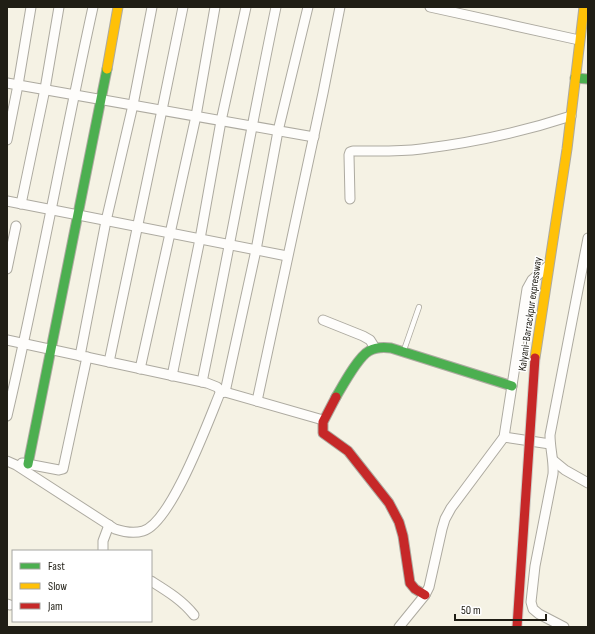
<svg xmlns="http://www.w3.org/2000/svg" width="595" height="634" viewBox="0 0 595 634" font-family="'Sofia Sans Condensed',sans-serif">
	<rect width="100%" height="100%" fill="#f5f2e4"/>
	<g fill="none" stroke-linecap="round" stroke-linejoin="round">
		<g stroke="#adaaa0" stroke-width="6">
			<polyline id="lane" points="404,350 419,307"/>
		</g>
		<g stroke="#adaaa0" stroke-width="11">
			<g id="street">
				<polyline points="430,7 579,40"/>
				<polyline points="7,83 314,137"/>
				<polyline points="7,140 18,85 31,7"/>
				<path d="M350,199l-1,-44 1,-3 3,-1c22,0 45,1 68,-2 51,-6 101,-17 150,-33"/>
				<polyline points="7,201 287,256"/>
				<polyline points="21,204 45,89 59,7"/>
				<polyline points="7,269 16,226"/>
				<polyline points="323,320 363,336 370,340 375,348"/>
				<polyline points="7,340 207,383 217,387 222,392"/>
				<polyline points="80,356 106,221 133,105 152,7"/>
				<polyline points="109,362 162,110 183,7"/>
				<polyline points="140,369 196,116 215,7"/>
				<polyline points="172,376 200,239 221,121 246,7"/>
				<path d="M202,382c26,-125 48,-250 74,-375"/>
				<polyline points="225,392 256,250 278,131 308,7"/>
				<polyline points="257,401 323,93 340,7"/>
				<path d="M7,416c32,-136 56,-273 86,-409"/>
				<polyline points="504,437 550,444"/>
				<path d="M7,461l9,4 99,64c9,3 18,5 28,2 28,-8 65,-109 77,-138l5,-1 98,28"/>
				<polyline points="554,461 565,470 588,483"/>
				<polyline points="22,463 59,470 63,469 87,357"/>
				<polyline points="103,551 103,541 109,525"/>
				<path d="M151,581c16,10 31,19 43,34"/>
				<polyline points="7,604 10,605"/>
				<polyline points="399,627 425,595 429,587 442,529 445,519 451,508 504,437 527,289 532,280 548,266"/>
				<path d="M564,627l-25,-13 -6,-5 -2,-7 4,-36 18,-92c1,-13 -3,-25 -3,-39l38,-197"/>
			</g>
		</g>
		<g stroke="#adaaa0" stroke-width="11">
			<g id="fast">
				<polyline points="575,78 588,79"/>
				<path d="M336,397c7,-12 22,-40 33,-46 7,-4 15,-4 22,-3l121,38"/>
				<polyline points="28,464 107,69"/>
			</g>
		</g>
		<g stroke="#adaaa0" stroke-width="11">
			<g id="slow">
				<polyline points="107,69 118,7"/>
				<polyline points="535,358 567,149 584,7"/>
			</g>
		</g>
		<g stroke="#adaaa0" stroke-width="11">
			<polyline id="jam" points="336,397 323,422 323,433 348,451 389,503 399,522 403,536 410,583 415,589 425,595"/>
		</g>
		<use href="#lane" stroke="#fefdfb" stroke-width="4.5"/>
		<use href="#street" stroke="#fefdfb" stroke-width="9"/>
		<use href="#fast" stroke="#4caf50" stroke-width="9"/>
		<use href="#slow" stroke="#ffc107" stroke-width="9"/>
		<use href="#jam" stroke="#c62828" stroke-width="9"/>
		<g stroke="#cecdc7" stroke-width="11" stroke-linecap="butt">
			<polyline id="jam-bridge" points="517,627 535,358"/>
		</g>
		<use href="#jam-bridge" stroke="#c62828" stroke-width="9"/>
	</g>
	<g text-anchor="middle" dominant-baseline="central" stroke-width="3" stroke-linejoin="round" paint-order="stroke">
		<g font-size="11" fill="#201e15" stroke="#fff">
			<text transform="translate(530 314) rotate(-82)">Kalyani-Barrackpur expressway</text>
		</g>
	</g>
	<rect width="595" height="634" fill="none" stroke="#201e15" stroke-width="16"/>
	<rect x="12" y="550" width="140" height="72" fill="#ffffff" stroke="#a6a5a1"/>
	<rect x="20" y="563" width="20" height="6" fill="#4caf50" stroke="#a6a5a1"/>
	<text x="48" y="570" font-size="12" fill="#201e15">Fast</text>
	<rect x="20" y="583" width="20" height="6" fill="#ffc107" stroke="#a6a5a1"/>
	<text x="48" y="590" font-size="12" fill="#201e15">Slow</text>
	<rect x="20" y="603" width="20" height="6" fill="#c62828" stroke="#a6a5a1"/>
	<text x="48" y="610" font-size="12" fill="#201e15">Jam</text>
	<path d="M455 614v6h91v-6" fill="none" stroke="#201e15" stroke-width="2"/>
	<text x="461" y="614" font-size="12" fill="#201e15" stroke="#ffffff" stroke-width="3" paint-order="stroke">50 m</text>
</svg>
